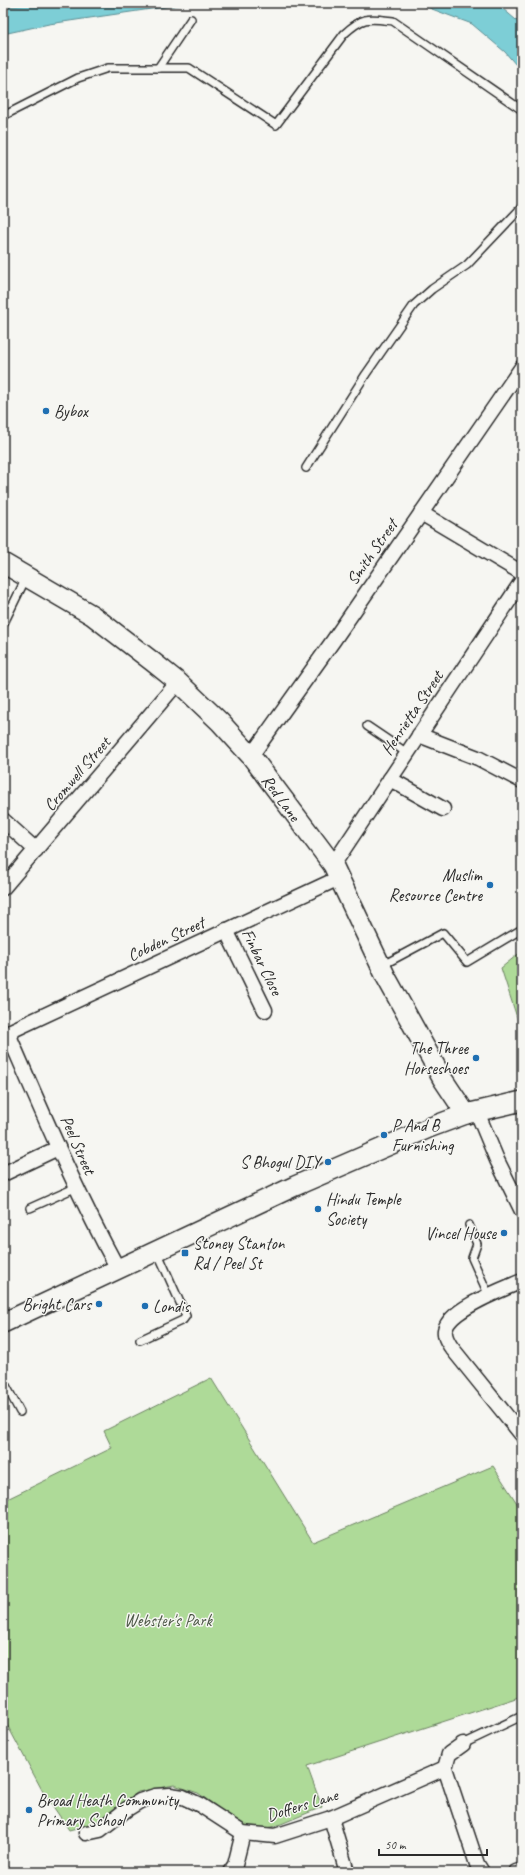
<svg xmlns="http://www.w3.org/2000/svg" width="525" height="1875" viewBox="0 0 525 1875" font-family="Caveat,sans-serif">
	<rect width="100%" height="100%" fill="#f6f6f2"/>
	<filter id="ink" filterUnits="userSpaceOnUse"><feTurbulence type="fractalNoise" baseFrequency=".025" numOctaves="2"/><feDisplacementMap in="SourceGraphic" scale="8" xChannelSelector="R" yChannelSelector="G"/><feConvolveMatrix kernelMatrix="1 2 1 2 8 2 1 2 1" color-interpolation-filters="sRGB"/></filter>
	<g filter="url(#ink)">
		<g fill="#aeda98" stroke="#6c8262">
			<polygon points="522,951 522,1033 501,968"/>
			<polygon points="211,1378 313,1542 493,1466 522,1511 522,1696 307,1766 322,1807 281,1824 258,1831 243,1826 198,1793 174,1785 138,1792 96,1823 69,1830 42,1790 3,1717 3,1501 112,1448 104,1431"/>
		</g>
		<g fill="#7dced6" stroke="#5c8d92">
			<polygon points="33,3 192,3 49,24 3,34 3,8"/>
			<polygon points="416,3 496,3 522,25 522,72 505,52 472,24"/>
		</g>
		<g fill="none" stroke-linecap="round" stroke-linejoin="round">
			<g stroke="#2b2b2b" stroke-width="10">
				<g id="lane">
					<polyline points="158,68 191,19"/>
					<path d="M3,116l75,-38 30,-10h81l87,57 68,-91c20,-18 24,-16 49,-13l129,89"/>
					<polyline points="306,468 366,374 414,305 432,289 467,265 522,207"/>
					<polyline points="3,625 26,578"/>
					<polyline points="367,726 407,753"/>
					<polyline points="381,966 443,933 467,962 522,929"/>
					<polyline points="30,1208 77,1187"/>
					<polyline points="469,1225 477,1244 472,1258 489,1296"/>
					<polyline points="140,1340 183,1320 186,1316 157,1251"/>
					<polyline points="3,1380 20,1412"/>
					<polyline points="463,1744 522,1716"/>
				</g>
			</g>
			<g stroke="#2b2b2b" stroke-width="17">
				<g id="street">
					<polyline points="421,513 522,573"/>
					<polyline points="419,735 478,758 522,781"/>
					<polyline points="251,756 333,641 522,367"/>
					<polyline points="390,779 443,809"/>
					<polyline points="3,820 36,850"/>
					<polyline points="333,865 522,581"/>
					<polyline points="3,888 178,682"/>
					<polyline points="226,930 265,1010"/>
					<polyline points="477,1112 497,1160 522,1211"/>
					<polyline points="3,1174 58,1148"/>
					<path d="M118,1269c-41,-75 -74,-153 -108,-231l3,-8 326,-152"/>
					<path d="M522,1281c-18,8 -73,28 -77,49 -1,7 3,12 6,17l71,88"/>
					<polyline points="463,1744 449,1754 445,1768 477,1864 482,1872"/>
					<polyline points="331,1818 347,1872"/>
					<polyline points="86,1833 100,1830 127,1809 140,1801 155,1796 170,1795 183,1797 200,1805 243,1833 275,1836 331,1818 445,1768"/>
					<polyline points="230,1872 235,1865 243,1833"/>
					<polyline points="516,1872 522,1870"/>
				</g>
			</g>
			<g stroke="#2b2b2b" stroke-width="22">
				<g id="secondary">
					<polyline points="3,563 92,615 153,662 178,682 220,722 251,756 333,865 386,977 442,1078 466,1114"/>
					<polyline points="3,1323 295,1186 431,1127 466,1114 522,1101"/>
				</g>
			</g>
			<use href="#lane" stroke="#f6f6f2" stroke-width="7"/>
			<use href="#street" stroke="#f6f6f2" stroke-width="14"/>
			<use href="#secondary" stroke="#f6f6f2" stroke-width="19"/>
		</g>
	</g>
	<g fill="#1f6fb2" stroke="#f6f6f2" stroke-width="1.5">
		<circle cx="46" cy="411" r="4"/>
		<circle cx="490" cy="885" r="4"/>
		<circle cx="476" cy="1058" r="4"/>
		<circle cx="384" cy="1135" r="4"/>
		<circle cx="328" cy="1162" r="4"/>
		<circle cx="318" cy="1209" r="4"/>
		<circle cx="504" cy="1233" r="4"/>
		<rect x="181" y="1249" width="8" height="8" rx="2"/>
		<circle cx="99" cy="1304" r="4"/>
		<circle cx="145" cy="1306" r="4"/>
		<circle cx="29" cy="1810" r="4"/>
	</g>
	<g text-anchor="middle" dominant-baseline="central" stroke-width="3" stroke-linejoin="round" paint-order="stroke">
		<g font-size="17" fill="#2b2b2b" stroke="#f6f6f2" text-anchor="start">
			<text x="54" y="411">Bybox</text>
			<text x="482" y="875" text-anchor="end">Muslim<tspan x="482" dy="20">Resource Centre</tspan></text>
			<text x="468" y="1048" text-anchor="end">The Three<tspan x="468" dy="20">Horseshoes</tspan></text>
			<text x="392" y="1125">P And B<tspan x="392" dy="20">Furnishing</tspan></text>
			<text x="320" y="1162" text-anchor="end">S Bhogul DIY</text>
			<text x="326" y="1199">Hindu Temple<tspan x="326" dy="20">Society</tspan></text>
			<text x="496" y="1233" text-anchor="end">Vincel House</text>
			<text x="193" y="1243">Stoney Stanton<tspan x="193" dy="20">Rd / Peel St</tspan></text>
			<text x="91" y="1304" text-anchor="end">Bright Cars</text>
			<text x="153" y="1306">Londis</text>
			<text x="37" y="1800">Broad Heath Community<tspan x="37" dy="20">Primary School</tspan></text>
		</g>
		<g font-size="17" fill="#2b2b2b" stroke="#f6f6f2">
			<text transform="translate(372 552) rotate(-55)">Smith Street</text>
			<text transform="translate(412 713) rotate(-56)">Henrietta Street</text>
			<text transform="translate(77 774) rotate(-49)">Cromwell Street</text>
			<text transform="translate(281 798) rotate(54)">Red Lane</text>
			<text transform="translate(166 939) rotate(-25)">Cobden Street</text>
			<text transform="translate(262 962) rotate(64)">Finbar Close</text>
			<text transform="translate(78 1145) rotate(66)">Peel Street</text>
			<text transform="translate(302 1805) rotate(-17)">Doffers Lane</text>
		</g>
		<g font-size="17" fill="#4c5746" stroke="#f6f6f2">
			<text x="168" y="1620">Webster's Park</text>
		</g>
	</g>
	<rect width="525" height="1875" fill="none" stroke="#f6f6f2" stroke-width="16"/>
	<rect x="8" y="8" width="509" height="1859" fill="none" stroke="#2b2b2b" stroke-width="1.5" filter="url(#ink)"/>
	<path d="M379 1849v6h108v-6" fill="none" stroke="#2b2b2b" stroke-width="2"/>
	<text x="385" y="1849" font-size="12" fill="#2b2b2b" stroke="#f6f6f2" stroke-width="3" paint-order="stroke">50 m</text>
</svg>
